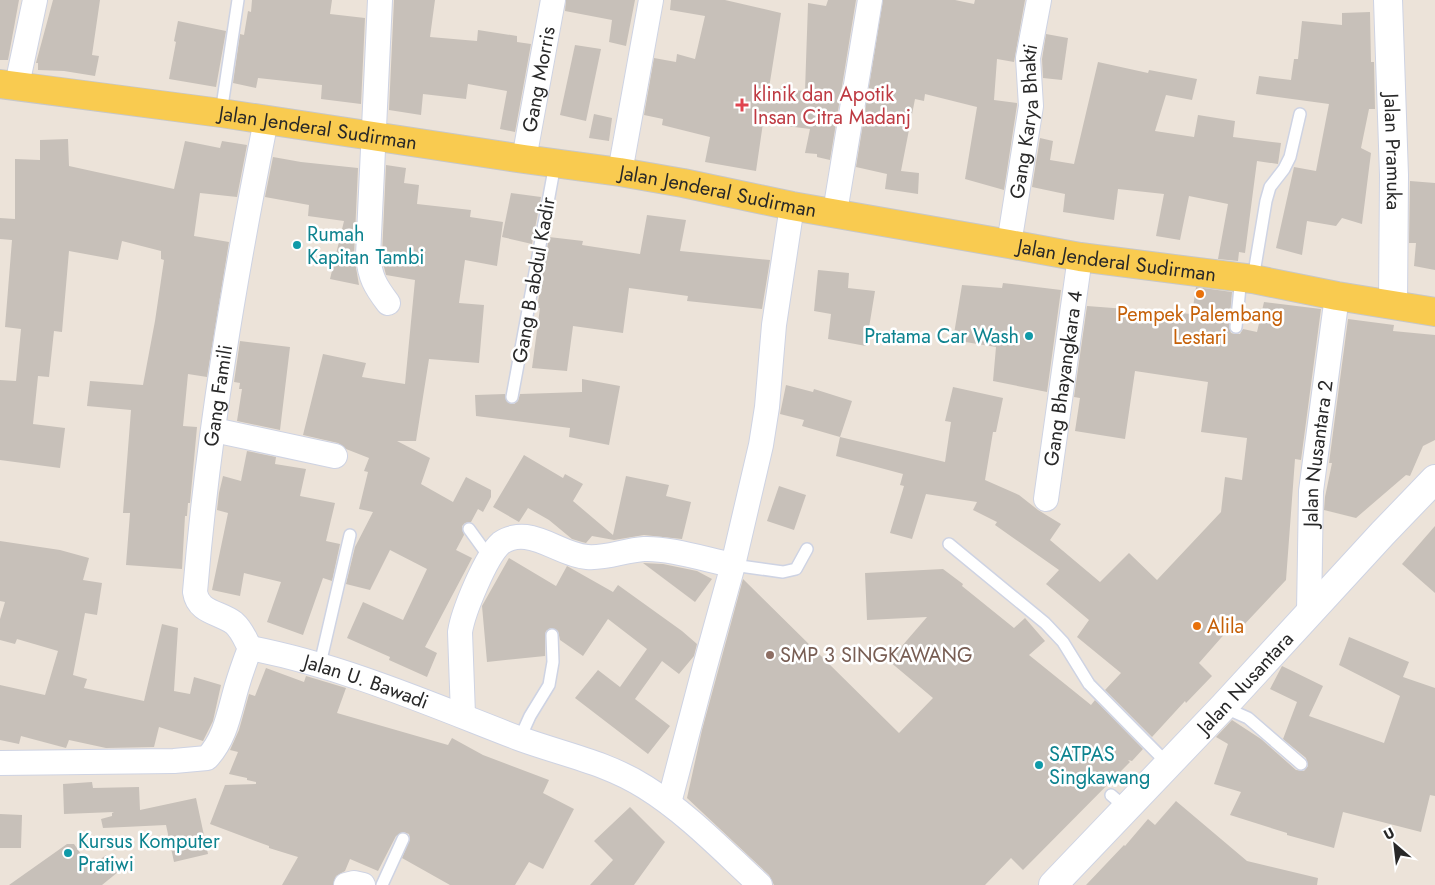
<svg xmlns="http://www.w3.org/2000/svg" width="1435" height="885" viewBox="0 0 1435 885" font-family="Jost,sans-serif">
	<rect width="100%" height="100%" fill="#ece3d9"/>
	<g fill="#c7c0b9">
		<polygon points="0,0 19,0 8,60 0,60"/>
		<polygon points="53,0 100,0 92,55 99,56 95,76 64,71 38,70 38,63 36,63"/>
		<polygon points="252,0 332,0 330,14 365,18 361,104 321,99 322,85 258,78 256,88 233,83 240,34 244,35 248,11 251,12"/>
		<polygon points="394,0 435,0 430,37 477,41 478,30 517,36 517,42 531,44 515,132 500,129 507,91 468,84 466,99 423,94 421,115 389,110"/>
		<polygon points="566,0 635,0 626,46 609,42 612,20 565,11"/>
		<polygon points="671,0 725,0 781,13 769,88 805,91 808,3 826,6 828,0 856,0 830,160 817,157 817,154 805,153 810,129 763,123 756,171 705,162 710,137 662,125 663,119 644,115 654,58 676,62 677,54 695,59 705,16 670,10"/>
		<polygon points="883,0 955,0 974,4 975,0 1025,0 1014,62 997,59 994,100 1017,103 1017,105 1004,190 965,179 977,107 925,94 924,101 915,99 901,171 919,173 918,194 885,189 887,174 856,167"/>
		<polygon points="1370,12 1371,62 1374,62 1375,109 1369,109 1361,148 1371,153 1362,224 1342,218 1336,226 1307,221 1302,255 1276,248 1294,167 1316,171 1329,104 1256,94 1259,76 1291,80 1294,59 1298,59 1302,21 1342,25 1342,13"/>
		<polygon points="178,21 226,31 216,87 169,79 176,42 174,41"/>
		<polygon points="1046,34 1068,38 1062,80 1043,78 1042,59"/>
		<polygon points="575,45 601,49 586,121 560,115"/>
		<polygon points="1098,62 1148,73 1149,70 1197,79 1192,100 1166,95 1155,131 1194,137 1198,115 1235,121 1233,137 1281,143 1278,164 1257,161 1245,253 1239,252 1238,261 1218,259 1228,204 1189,196 1180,240 1156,236 1164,194 1118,189 1114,220 1063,212 1065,194 1032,187 1040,138 1053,141 1050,160 1074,164"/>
		<polygon points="594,114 612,118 609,141 589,138"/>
		<polygon points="68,139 69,166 174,189 185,141 220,148 222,141 247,145 237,197 200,193 194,236 229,242 207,377 188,374 183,426 197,427 190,503 188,503 187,516 185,516 182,569 126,565 130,513 123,513 131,410 87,406 90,381 143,385 155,321 164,260 161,259 161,251 122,241 118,260 69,251 62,332 54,331 49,377 38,376 33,424 65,428 60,468 0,460 0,380 16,381 21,329 5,327 12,240 0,239 0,218 15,219 15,159 40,160 40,140"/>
		<polygon points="273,157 301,162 358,168 354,256 359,285 330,279 344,221 308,216 309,205 265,197"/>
		<polygon points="386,165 406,168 404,183 419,185 417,204 471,210 470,217 503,222 497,266 465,260 459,303 484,305 479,363 429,359 416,441 397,441 430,458 421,484 453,502 466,477 491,490 491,497 483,512 478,509 471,522 465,523 462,526 464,535 456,550 472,558 425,647 437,653 427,677 389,660 390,657 347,638 363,602 403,620 427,569 390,550 370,590 346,584 355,547 373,512 359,509 368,472 364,471 369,458 346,449 338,443 303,435 323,354 366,363 362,377 405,384 415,280 386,275 384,267 382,255"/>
		<polygon points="1410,181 1435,183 1435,270 1414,266 1416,243 1409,243"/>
		<polygon points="511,193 541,197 532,244 502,237"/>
		<polygon points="647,215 686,220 680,251 770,260 762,309 687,301 688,296 629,288 623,333 573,326 567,371 532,368 540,308 537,308 549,237 583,241 582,245 640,254"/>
		<polygon points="818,270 849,273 848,288 875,291 866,346 828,339 831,314 814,311"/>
		<polygon points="1003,283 1061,290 1047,392 993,381 996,347 953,340 962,285 1002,288"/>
		<polygon points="1196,287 1232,292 1229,327 1231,333 1235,334 1240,334 1243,329 1257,332 1264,302 1321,309 1301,460 1295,459 1286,580 1241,628 1235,622 1199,663 1212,676 1186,703 1185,701 1152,737 1105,690 1121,673 1077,637 1089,620 1046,584 1059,570 995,525 997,522 973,510 977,502 926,494 912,539 890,533 904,486 900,485 903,474 836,456 840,437 945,462 951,422 945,421 953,387 1003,398 996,432 993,432 985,480 1019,495 1038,510 1061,524 1050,540 1100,582 1129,553 1157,580 1221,512 1225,477 1242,480 1247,438 1201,432 1208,382 1135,371 1125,439 1075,431 1080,398 1074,397 1087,306 1192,314"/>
		<polygon points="1348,319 1394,325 1393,331 1435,335 1435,440 1423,446 1410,476 1406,475 1356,518 1324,510 1325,497 1332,463 1329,463"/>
		<polygon points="240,341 290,347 280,430 237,421 242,389 239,389 240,383 234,382"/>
		<polygon points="582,379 620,386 609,445 569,437 570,428 476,416 475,395 505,394 507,402 514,404 518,401 520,394 582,392"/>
		<polygon points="786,385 813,392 814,389 852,401 840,437 802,426 804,420 780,414"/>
		<polygon points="247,451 276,457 275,464 306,469 300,496 335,503 326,541 340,544 332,581 323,578 303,635 267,622 281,582 244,573 240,596 212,590 228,513 217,510 219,493 223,476 241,481"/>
		<polygon points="524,455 563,478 565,474 583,484 573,501 613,535 626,476 669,485 666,496 691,502 682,539 644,535 614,540 592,536 586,543 582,542 572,539 549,520 528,508 519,522 493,507"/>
		<polygon points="779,486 806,495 794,530 767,521"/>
		<polygon points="1435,526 1435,593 1402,564"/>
		<polygon points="0,541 60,550 89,558 83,580 102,583 97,615 85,613 73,675 87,679 84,688 144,701 162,624 178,628 174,691 190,694 194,677 221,685 213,721 203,741 159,727 154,747 106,748 69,740 66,748 21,736 19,744 0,740 0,685 45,695 58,651 17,639 15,644 0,640 0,619 5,602 0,601"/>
		<polygon points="509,558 556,586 567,566 613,592 618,585 682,631 697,644 694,656 679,674 662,661 635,699 670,726 648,754 575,698 598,670 620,687 647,649 608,619 583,656 560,640 558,631 551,628 546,631 545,635 545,656 487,662 482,606"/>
		<polygon points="643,563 663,564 697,571 712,579 695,602"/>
		<polygon points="943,569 963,584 962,586 1014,628 1025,618 1045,641 1029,655 1091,705 1095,700 1143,749 1132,761 1128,760 1130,762 1023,870 1011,858 985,885 774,885 769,875 687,798 702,730 743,579 899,733 933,698 889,661 927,617 867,620 865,573"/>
		<polygon points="1349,637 1409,662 1403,677 1435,688 1435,796 1430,795 1421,832 1343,812 1334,848 1287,835 1287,833 1230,815 1241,792 1214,784 1228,744 1216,737 1232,720 1261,739 1296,770 1304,771 1308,766 1306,758 1283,739 1297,702 1270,689 1282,666 1323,686 1309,716 1384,743 1400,696 1339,665"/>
		<polygon points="266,668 304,682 306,676 346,688 337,713 448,745 452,738 483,755 549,780 543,793 574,809 543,869 529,862 515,885 450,885 402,858 410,839 409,834 403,832 396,836 378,871 350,859 345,871 336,876 333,885 282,885 298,857 269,848 269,846 210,824 225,785 256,784 256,782 247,780 247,778 229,774 238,752 230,750 239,730 249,694 255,696"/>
		<polygon points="92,782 93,788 139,787 140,810 196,798 208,854 174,862 166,825 103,828 101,819 112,816 112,813 114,812 64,814 63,784"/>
		<polygon points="1176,801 1247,861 1318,878 1317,885 1086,885 1124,845 1125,846 1148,819 1155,825"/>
		<polygon points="630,807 665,842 634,885 590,885 613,860 594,841"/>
		<polygon points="0,814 22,815 21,848 0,848"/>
		<polygon points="67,844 74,844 90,867 106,855 118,872 102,885 9,885"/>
	</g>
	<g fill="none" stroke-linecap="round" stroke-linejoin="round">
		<g stroke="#ced3e3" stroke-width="14">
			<g id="service">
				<polyline points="221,113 238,0"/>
				<polyline points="1253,279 1266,201 1270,187 1284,169 1290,157 1300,114"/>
				<polyline points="1236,327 1241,277"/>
				<polyline points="512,397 555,164"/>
				<polyline points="469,529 490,558"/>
				<polyline points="949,544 1045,623 1063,642 1089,684 1168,764"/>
				<polyline points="733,565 783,572 796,569 807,549"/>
				<polyline points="320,664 350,535"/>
				<polyline points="1223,707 1248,718 1301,764"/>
				<polyline points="520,738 530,716 549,685 553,662 552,635"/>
				<polyline points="1111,795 1126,808"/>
				<polyline points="382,885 403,839"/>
			</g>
		</g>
		<g stroke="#ced3e3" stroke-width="26">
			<g id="minor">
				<path d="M380,0l-12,256c2,21 7,30 20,47"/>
				<polyline points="17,85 35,0"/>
				<path id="s1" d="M524,159l29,-159"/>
				<polyline points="620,172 651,0"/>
				<polyline points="835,212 870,0"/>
				<path id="s2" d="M1009,244l22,-138 -3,-48 11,-58"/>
				<polyline points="214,430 335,456"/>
				<path id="s3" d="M1046,499l34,-242"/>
				<path id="s4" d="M1309,612l2,-121 26,-195"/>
				<path id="s5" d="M250,648c93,18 180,56 268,90 43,16 88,24 127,49 42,26 78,64 115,98"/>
				<path id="s6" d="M250,648c-5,-9 -8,-18 -16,-25 -14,-11 -36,-10 -39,-31 13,-158 40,-316 71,-472"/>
				<path d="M463,715l-3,-83c3,-20 26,-76 41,-89 7,-5 17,-7 25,-6 22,3 39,18 61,20 18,2 38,-7 57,-8 26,-1 63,11 89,16"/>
				<path d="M0,763l174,-2 33,-3c18,-19 22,-44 29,-69 4,-14 9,-28 14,-41"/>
				<polyline points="669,803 704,670 733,565 761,445 767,407 774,325 792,206"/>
				<polyline points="346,885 354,883 363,885"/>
			</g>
		</g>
		<g stroke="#ced3e3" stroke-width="30">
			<g id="tertiary">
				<path id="s7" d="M1388,0l6,175 -1,129"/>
				<path id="s8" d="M1053,885l170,-178 160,-174 52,-54"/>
			</g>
		</g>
		<g stroke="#c7c7c7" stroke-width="30">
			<g id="primary">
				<path id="s9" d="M0,84l221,29 303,46 96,13 63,11 109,23 217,38 71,13 173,22 84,17 98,16"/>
			</g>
		</g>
		<use href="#service" stroke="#fff" stroke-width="11"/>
		<use href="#minor" stroke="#fff" stroke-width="24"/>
		<use href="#tertiary" stroke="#fff" stroke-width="28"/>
		<use href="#primary" stroke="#f9cb50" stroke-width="28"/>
	</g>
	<path fill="#e0444e" stroke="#fff" stroke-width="2" d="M739.5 97.5h5v5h5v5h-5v5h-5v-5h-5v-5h5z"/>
	<g fill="#0f9aa8" stroke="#fff" stroke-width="2">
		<circle cx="297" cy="245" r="5"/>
		<circle cx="1029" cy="336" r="5"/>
		<circle cx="1039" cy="765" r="5"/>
		<circle cx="68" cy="853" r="5"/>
	</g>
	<g fill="#e8710a" stroke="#fff" stroke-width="2">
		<circle cx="1200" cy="294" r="5"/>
		<circle cx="1197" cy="626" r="5"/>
	</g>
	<circle fill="#8d6e63" stroke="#fff" stroke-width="2" cx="770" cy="655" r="5"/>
	<g text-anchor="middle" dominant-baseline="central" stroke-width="5" stroke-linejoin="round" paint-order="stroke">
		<g font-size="20" fill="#282828" stroke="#fff">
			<text stroke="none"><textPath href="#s1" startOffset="81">Gang Morris</textPath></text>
			<text stroke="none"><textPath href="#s2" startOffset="124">Gang Karya Bhakti</textPath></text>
			<text stroke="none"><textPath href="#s9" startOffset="321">Jalan Jenderal Sudirman</textPath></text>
			<text stroke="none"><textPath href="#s7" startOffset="152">Jalan Pramuka</textPath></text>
			<text stroke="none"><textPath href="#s9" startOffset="726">Jalan Jenderal Sudirman</textPath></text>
			<text stroke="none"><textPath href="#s9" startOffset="1131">Jalan Jenderal Sudirman</textPath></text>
			<text transform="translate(534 280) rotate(-80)">Gang B abdul Kadir</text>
			<text stroke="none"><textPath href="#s3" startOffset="122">Gang Bhayangkara 4</textPath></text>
			<text stroke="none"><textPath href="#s6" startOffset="280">Gang Famili</textPath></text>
			<text stroke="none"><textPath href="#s4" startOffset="159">Jalan Nusantara 2</textPath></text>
			<text stroke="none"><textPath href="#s5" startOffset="121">Jalan U. Bawadi</textPath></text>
			<text stroke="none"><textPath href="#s8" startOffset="279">Jalan Nusantara</textPath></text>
		</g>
		<g font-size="20" fill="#be3a42" stroke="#fff" text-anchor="start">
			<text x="753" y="94">klinik dan Apotik<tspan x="753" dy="23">Insan Citra Madanj</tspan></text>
		</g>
		<g font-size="20" fill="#0d838f" stroke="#fff" text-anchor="start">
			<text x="307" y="234">Rumah<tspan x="307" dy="23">Kapitan Tambi</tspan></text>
			<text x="1019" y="336" text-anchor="end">Pratama Car Wash</text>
			<text x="1049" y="754">SATPAS<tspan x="1049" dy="23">Singkawang</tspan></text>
			<text x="78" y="841">Kursus Komputer<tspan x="78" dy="23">Pratiwi</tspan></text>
		</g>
		<g font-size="20" fill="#c56008" stroke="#fff">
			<text x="1200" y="314">Pempek Palembang<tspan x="1200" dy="23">Lestari</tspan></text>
			<text x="1207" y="626" text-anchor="start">Alila</text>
		</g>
		<g font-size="20" fill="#785e54" stroke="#fff" text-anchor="start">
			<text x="780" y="655">SMP 3 SINGKAWANG</text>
		</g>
	</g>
	<g transform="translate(1395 845) rotate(332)" stroke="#ffffff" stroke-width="4" paint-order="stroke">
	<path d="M0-4L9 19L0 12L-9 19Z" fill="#282828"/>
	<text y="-8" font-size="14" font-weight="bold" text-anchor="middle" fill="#282828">U</text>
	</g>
</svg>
